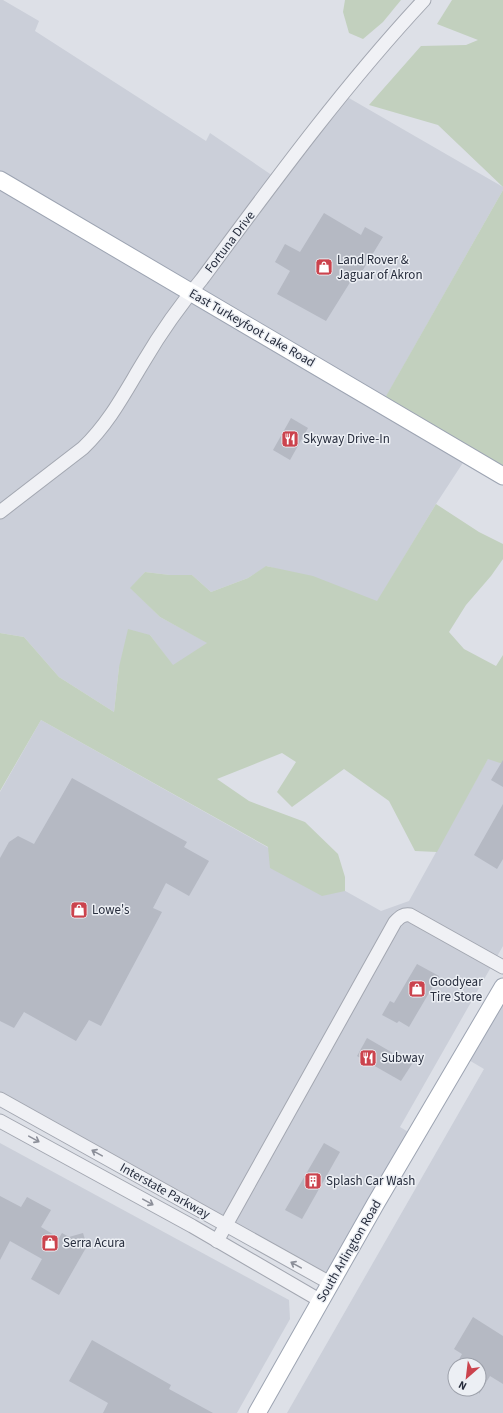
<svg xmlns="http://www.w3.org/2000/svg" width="503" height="1413" viewBox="0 0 503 1413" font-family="'Source Sans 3',sans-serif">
	<rect width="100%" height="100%" fill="#dde0e7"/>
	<g fill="#cbcfd9" fill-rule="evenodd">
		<polygon points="0,0 3,0 39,21 35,31 206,141 210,133 276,178 342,94 503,187 503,190 382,404 468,455 436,504 377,602 349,591 267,566 248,578 211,592 192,575 170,575 145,572 131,588 160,617 208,643 173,666 150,635 119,667 114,712 59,677 24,637 0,633"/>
		<polygon points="41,720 381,911 409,901 496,744 503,747 503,946 400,1127 415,1136 330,1283 0,1099 0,792"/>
		<path d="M503,987v426h-216l197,-344 -22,-13zM455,1365h24v24h-24z"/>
		<polygon points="0,1143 289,1300 290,1319 237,1413 0,1413"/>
	</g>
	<g fill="#c2d0be">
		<polygon points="345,0 401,0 383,22 363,39 349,33 343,12"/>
		<polygon points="452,0 503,0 503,187 438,125 369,105 421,46 466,45 478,40 437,24"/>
		<polygon points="503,190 503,466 385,398"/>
		<polygon points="436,504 479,532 503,544 503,559 491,576 466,605 449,632 464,649 496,666 503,655 503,764 488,759 437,852 415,851 389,801 344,769 292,807 277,792 296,762 282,753 217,779 249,801 305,822 338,854 345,877 345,891 322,896 270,868 268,847 41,720 0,791 0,633 24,637 59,677 114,712 119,667 128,629 150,635 173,665 207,643 160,617 130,588 145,572 170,575 192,575 211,592 248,578 266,566 313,576 377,601"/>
	</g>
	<g fill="#b5b9c3">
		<polygon points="324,213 361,235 365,227 383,237 358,278 354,276 326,321 277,294 290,271 275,262 285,244 300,252"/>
		<polygon points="291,418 308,428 290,460 273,450"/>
		<polygon points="503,760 503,787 491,780"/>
		<polygon points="72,778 187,842 184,847 209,861 189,896 166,883 153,908 162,912 101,1026 89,1020 76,1041 24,1012 14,1028 0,1021 0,858 9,842 18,836 34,844"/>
		<polygon points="503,804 503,859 497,869 474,855"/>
		<polygon points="417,964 439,976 409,1027 399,1021 397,1023 382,1015 390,1001 394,1003"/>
		<polygon points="367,1038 412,1064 401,1081 357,1056"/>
		<polygon points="324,1143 340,1152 302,1219 285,1210"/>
		<polygon points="0,1196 21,1207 27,1197 51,1210 41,1227 59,1238 62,1233 69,1237 83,1233 87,1246 59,1295 31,1279 42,1259 10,1241 0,1260"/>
		<polygon points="473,1317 503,1336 503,1384 490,1376 479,1394 479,1365 456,1365 462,1354 454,1349"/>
		<polygon points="92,1340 171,1385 169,1389 213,1413 103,1413 108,1403 69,1381"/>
	</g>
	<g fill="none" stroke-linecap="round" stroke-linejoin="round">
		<g stroke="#a3a7b1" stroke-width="15">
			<g id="minor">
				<path d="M0,512l83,-64c27,-26 42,-56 61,-87 17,-29 37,-57 58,-82 71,-96 141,-192 222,-279"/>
				<polyline points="0,1099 330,1283"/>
				<polyline points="0,1121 192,1226 321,1301"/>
				<path d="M217,1241l178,-319c5,-5 8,-8 15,-7l93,52"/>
			</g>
		</g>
		<g stroke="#9da4b2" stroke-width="19">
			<g id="major">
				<polyline points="0,180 503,476"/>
				<polyline points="257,1413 376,1203 503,987"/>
			</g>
		</g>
		<use href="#minor" stroke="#f0f1f5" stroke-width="13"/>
		<use href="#major" stroke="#fff" stroke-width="17"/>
	</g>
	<defs><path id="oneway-shaft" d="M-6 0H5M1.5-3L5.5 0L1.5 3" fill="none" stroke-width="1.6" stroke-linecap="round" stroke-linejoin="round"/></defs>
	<g stroke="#8c8f99">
		<use href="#oneway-shaft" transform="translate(34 1139) rotate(29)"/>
		<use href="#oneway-shaft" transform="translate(97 1153) rotate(-151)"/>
		<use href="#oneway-shaft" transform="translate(148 1202) rotate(29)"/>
		<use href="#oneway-shaft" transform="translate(296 1265) rotate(-151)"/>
	</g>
	<defs>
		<g id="shop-square" transform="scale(0.9)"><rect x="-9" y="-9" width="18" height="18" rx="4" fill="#cb434d" stroke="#eceff4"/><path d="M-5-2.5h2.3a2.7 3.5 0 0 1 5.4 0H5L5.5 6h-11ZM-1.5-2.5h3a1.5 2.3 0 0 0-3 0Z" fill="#fff"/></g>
		<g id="restaurant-square" transform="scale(0.9)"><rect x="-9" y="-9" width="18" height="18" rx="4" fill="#cb434d" stroke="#eceff4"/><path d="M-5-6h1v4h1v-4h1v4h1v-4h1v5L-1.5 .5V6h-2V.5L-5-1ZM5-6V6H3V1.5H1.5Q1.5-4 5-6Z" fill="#fff"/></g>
		<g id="building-square" transform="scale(0.9)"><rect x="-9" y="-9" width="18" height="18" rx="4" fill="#cb434d" stroke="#eceff4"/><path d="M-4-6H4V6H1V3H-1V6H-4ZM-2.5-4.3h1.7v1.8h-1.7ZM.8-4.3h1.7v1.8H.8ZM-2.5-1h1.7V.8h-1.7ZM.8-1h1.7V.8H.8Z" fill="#fff"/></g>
	</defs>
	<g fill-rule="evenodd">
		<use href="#shop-square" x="324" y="267"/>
		<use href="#restaurant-square" x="290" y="439"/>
		<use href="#shop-square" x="79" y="910"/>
		<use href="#shop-square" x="417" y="989"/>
		<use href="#restaurant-square" x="368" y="1058"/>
		<use href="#building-square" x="313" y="1181"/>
		<use href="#shop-square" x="50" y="1243"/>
	</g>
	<g text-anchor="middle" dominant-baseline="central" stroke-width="3" stroke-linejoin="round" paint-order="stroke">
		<g font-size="13" fill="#272d3d" stroke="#eceff4">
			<text transform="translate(230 242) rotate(-53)">Fortuna Drive</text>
			<text transform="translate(252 328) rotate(30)">East Turkeyfoot Lake Road</text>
			<text transform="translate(165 1191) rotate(29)">Interstate Parkway</text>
			<text transform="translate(349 1251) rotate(-60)">South Arlington Road</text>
		</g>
		<g font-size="13" fill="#272d3d" stroke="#eceff4" text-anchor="start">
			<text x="337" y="260">Land Rover &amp;<tspan x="337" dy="15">Jaguar of Akron</tspan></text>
			<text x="303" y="439">Skyway Drive-In</text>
			<text x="92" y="910">Lowe's</text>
			<text x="430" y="982">Goodyear<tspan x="430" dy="15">Tire Store</tspan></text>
			<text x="381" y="1058">Subway</text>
			<text x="326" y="1181">Splash Car Wash</text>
			<text x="63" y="1243">Serra Acura</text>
		</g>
	</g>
	<g transform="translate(467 1377) rotate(208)"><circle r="19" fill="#eceff4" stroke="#9da1ab"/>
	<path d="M0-3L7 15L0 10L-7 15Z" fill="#cb434d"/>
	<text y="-6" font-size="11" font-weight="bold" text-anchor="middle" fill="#272d3d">N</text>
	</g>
</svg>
